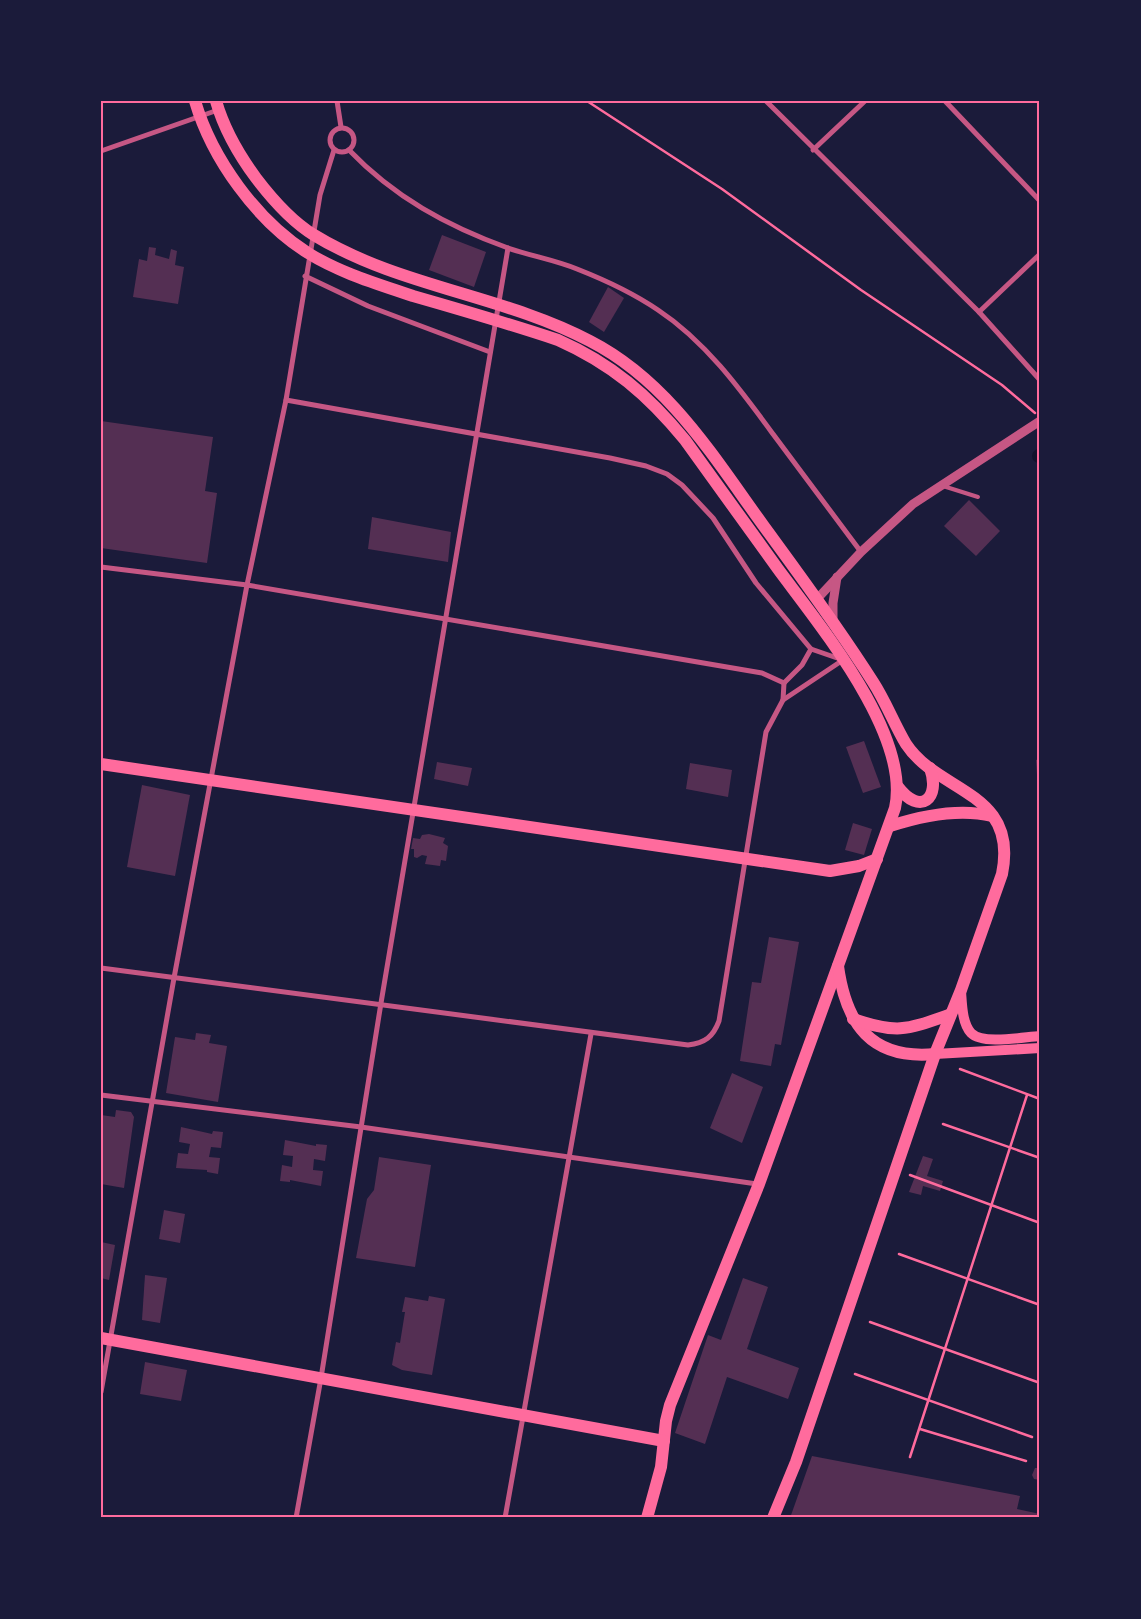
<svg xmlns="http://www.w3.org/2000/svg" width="1141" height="1619" viewBox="0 0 1141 1619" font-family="'Fira Sans Condensed',sans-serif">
	<rect width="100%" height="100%" fill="#1b1b3a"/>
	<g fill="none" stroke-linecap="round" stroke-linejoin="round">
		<polyline stroke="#12122b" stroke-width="4.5" points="1039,456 1040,456"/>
		<polyline stroke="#12122b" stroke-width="14" points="1039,456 1040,456"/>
	</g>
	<g fill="#542f53">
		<polygon points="442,235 486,252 474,287 429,270"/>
		<polygon points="149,247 156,248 155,255 169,259 171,249 177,251 175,265 184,267 178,304 133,297 139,259 147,261"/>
		<polygon points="608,287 624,298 604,332 589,322"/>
		<polygon points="101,421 213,437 205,491 217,493 207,563 101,548"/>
		<polygon points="969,500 1000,531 976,556 944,526"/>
		<polygon points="372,517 451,532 448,562 368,549"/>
		<polygon points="864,741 881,787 863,793 846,747"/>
		<polygon points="1040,759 1040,789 1038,789 1036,760"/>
		<polygon points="437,762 472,768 468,786 434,779"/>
		<polygon points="690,763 732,770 728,797 686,789"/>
		<polygon points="142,785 190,795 175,876 127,867"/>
		<polygon points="853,823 872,829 864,855 845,850"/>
		<polygon points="429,834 445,838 443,843 448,846 446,861 441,860 440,866 425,864 427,856 422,855 417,858 414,857 414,849 411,849 413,838 420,839 422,835"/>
		<polygon points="769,937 799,942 781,1045 775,1044 771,1066 740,1061 752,982 761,983"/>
		<polygon points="196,1033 211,1035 209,1043 227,1046 218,1102 166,1093 175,1037 195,1040"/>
		<polygon points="732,1073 763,1087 742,1143 710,1128"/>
		<polygon points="116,1110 131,1112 134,1117 124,1188 101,1184 101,1115 115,1117"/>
		<polygon points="181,1127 212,1134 213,1131 223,1132 221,1148 211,1147 209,1157 220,1158 218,1174 207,1172 207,1170 176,1168 178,1153 188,1154 190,1144 179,1142"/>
		<polygon points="285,1140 316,1146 316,1144 327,1145 325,1161 314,1159 313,1170 323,1171 321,1186 290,1180 290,1182 280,1181 282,1165 292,1167 293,1156 283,1155"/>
		<polygon points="923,1156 933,1159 927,1176 943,1181 940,1191 923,1186 921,1195 909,1192"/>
		<polygon points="379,1157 431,1165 415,1267 356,1258 367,1199 374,1190"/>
		<polygon points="164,1210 185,1214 180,1243 159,1239"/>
		<polygon points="101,1242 115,1245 109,1280 101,1278"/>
		<polygon points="145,1275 167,1278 160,1323 142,1320"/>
		<polygon points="743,1278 768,1287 747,1349 799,1368 788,1399 727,1377 705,1444 675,1433 708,1335 721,1340"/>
		<polygon points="429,1296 445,1299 432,1375 402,1370 392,1365 396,1342 400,1343 405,1312 402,1312 405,1297 428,1301"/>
		<polygon points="145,1362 187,1370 181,1401 140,1394"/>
		<polygon points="812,1456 1020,1496 1017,1509 1040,1514 1040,1518 790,1518"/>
		<polygon points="1035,1468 1040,1468 1040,1480 1034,1479 1032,1475"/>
	</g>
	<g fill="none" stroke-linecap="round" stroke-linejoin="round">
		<g stroke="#ff6b9d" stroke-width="2.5">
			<polyline points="587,101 722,189 861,290 1002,385 1035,413"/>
			<polyline points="960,1069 1040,1099"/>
			<polyline points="943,1124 1040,1158"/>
			<polyline points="910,1175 1040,1223"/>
			<polyline points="899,1254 1040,1305"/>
			<polyline points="870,1322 1040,1383"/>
			<polyline points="855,1374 1032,1437"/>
			<polyline points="920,1429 1026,1461"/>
			<polyline points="910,1457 1027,1095"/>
		</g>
		<polyline stroke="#c65784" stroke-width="4" points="943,486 978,497"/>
		<g stroke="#c65784" stroke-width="5">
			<polyline points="337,101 341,127"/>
			<polyline points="766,101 979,312 1040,380"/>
			<polyline points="945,101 1040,201"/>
			<circle cx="342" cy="140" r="12"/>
			<path d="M349,150c45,47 98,76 159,98 23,8 47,12 69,21 28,11 56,24 81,41 47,31 82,79 115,124 29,39 59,79 88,118"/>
			<polyline points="813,150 865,101"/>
			<polyline points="101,151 218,110"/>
			<polyline points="305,276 368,306 490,352"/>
			<polyline points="979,312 1040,254"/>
			<polyline points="286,400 610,458 646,466 667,474 682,485 713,518 756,583 811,649 840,659"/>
			<polyline points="101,567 247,585 762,673 784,683"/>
			<polyline points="784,683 802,665 811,649"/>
			<polyline points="783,700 843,660"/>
			<path d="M101,968l587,77c17,-2 25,-8 31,-24l47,-289 17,-32 1,-17"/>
			<polyline points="101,1095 361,1127 757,1184"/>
			<polyline points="101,1392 174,978 247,585 286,400 320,195 334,150"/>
			<polyline points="296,1518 321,1378 381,1003 508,248"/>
			<polyline points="505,1518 591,1034"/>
		</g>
		<g stroke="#c65784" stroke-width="9">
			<polyline points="817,599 861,552 913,504 1040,421"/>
			<polyline points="833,621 833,603 837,577"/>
		</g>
		<g stroke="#ff6b9d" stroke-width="10">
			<path d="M961,991c1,13 1,32 10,42 12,12 52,4 69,3"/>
			<polyline points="935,1054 1040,1048"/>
		</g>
		<g stroke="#ff6b9d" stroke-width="12">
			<path d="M195,101c17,58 62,120 113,152 32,20 70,31 105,43 49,14 97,28 145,44 54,24 90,55 127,100 31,43 62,86 93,129 42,57 133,166 117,239l-136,376 -89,221 -4,16 -5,46 -14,51"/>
			<path d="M216,101c8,28 23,54 40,77 16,21 35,43 58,57 85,52 189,60 276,106 78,40 123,115 173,184 38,52 76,103 110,157 13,20 21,42 33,62 32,49 113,47 96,130l-41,116 -26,64 -139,408 -23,56"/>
			<polyline points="101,764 830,871 859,866 877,859"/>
			<path d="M898,787c22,29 43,12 32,-19"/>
			<path d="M890,826c31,-10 70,-18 102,-10"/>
			<path d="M838,966c8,58 33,94 97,88"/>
			<path d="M853,1019c44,15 53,11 96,-4"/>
			<polyline points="101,1338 664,1441"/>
		</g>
	</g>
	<rect width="1141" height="1619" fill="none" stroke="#1b1b3a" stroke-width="205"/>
	<rect x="102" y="102" width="936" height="1414" fill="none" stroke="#ff6b9d" stroke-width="2"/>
</svg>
